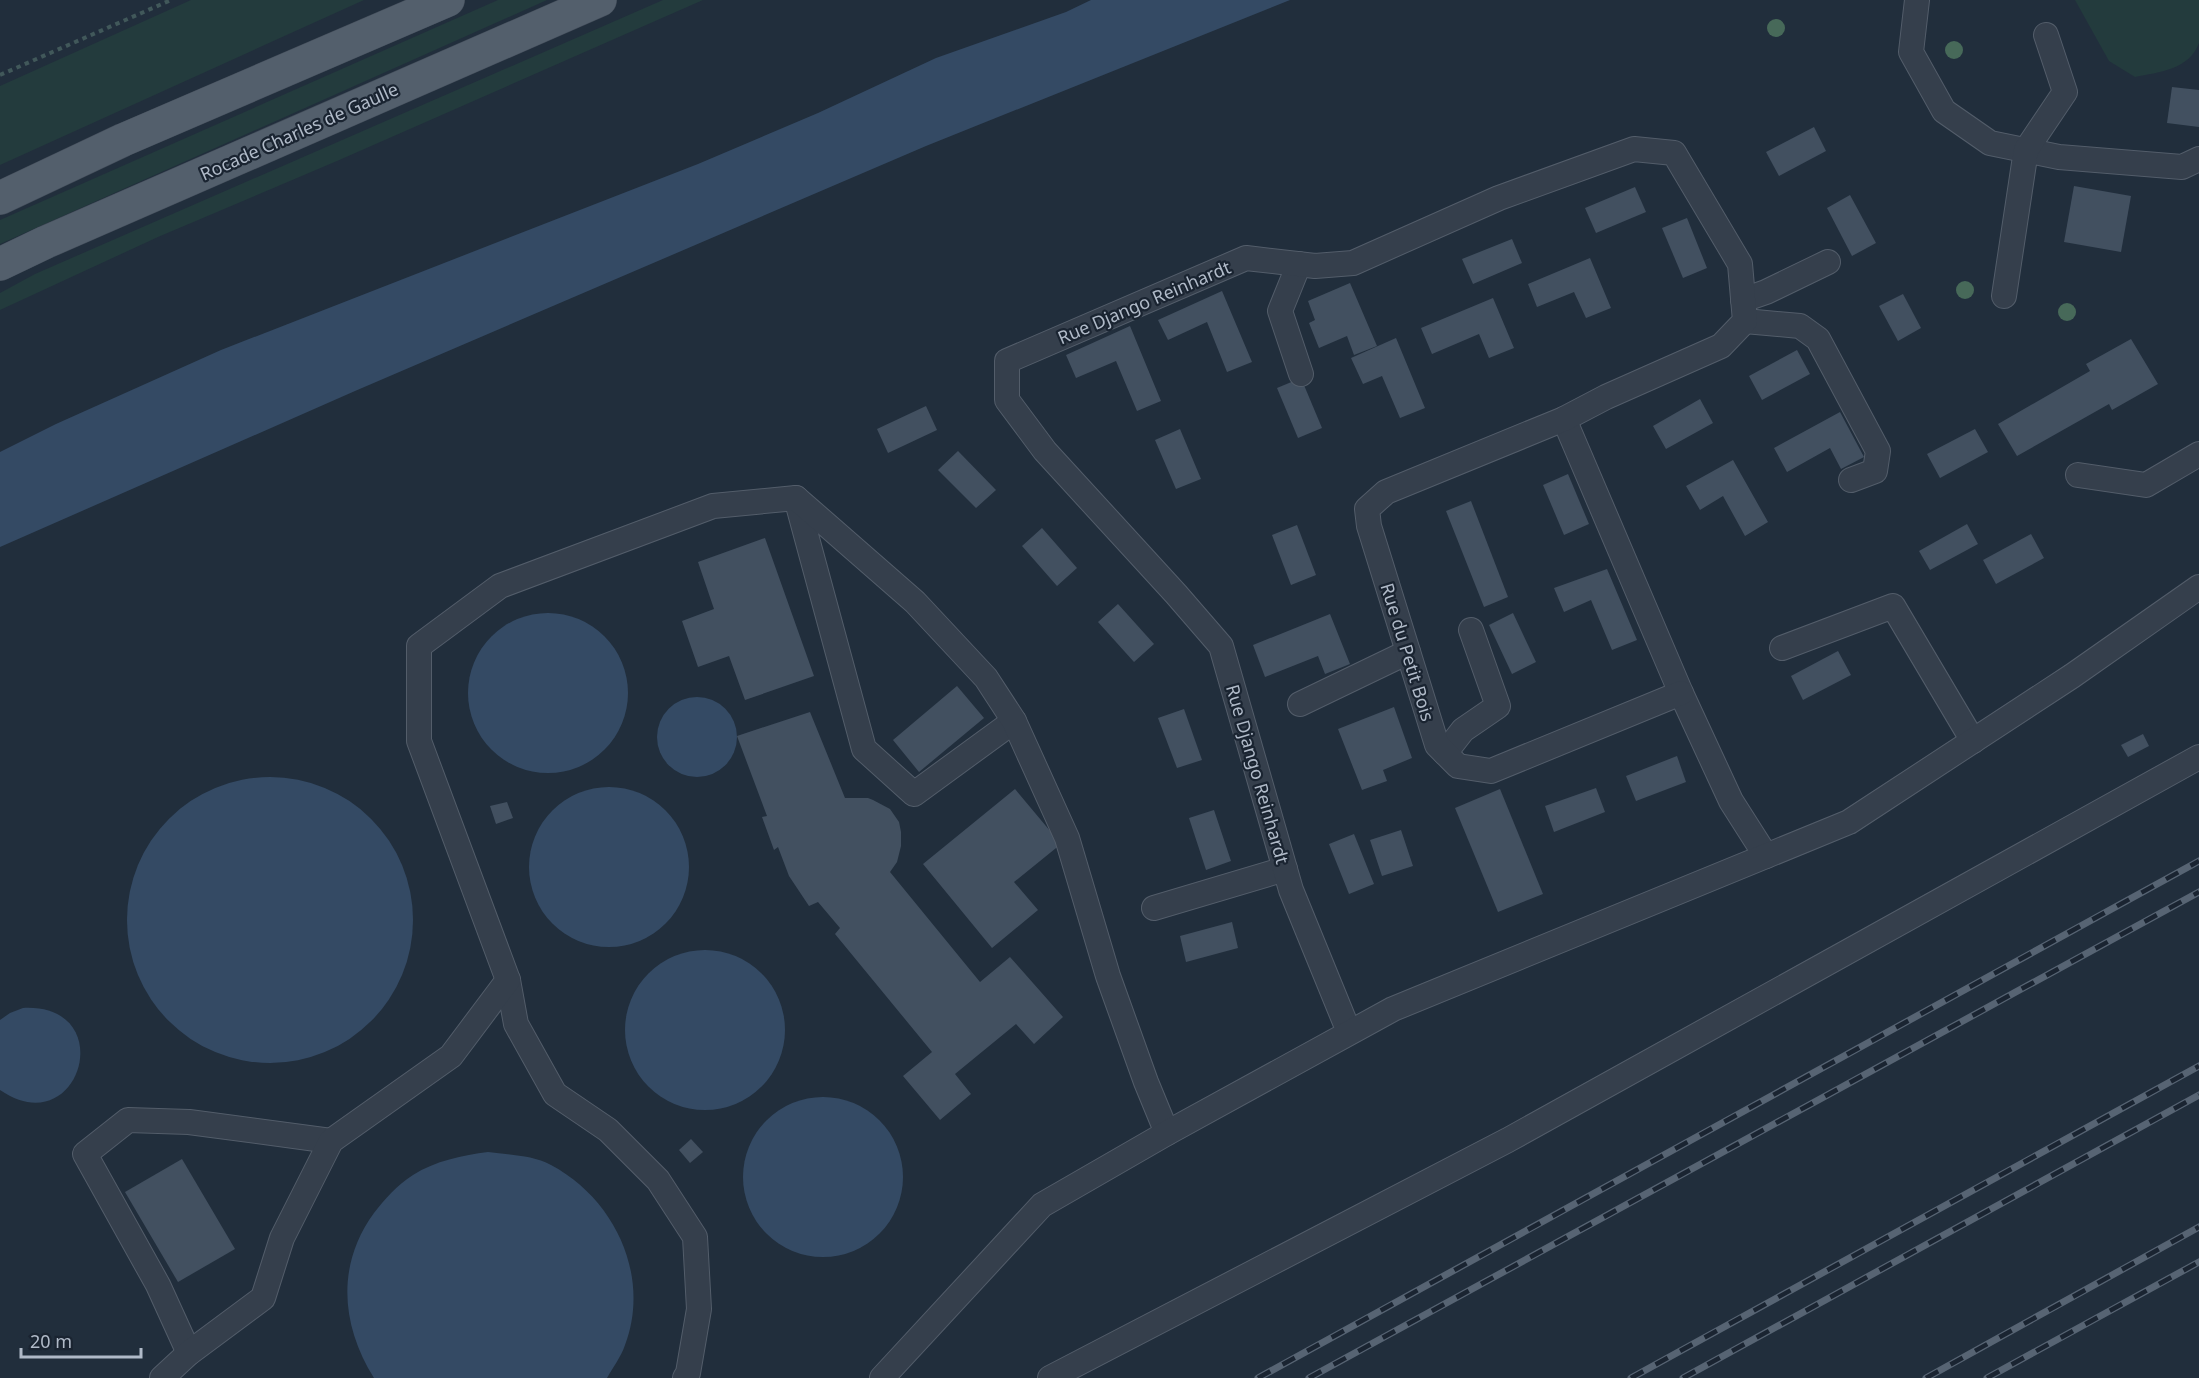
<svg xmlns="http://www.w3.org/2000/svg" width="2199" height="1378" viewBox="0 0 2199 1378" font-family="'Noto Sans',sans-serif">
	<rect width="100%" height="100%" fill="#212e3c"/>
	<g fill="#233b3d">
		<polygon points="191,0 364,0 0,165 0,86"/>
		<polygon points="498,0 547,0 0,244 0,220"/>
		<polygon points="663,0 703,0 337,161 158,237 0,310 0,293 35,274"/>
		<path d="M2075,0h124c0,11 0,33 0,43 -10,27 -40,29 -64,34l-26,-16z"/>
	</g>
	<g fill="#344a64">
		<polygon points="1091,0 1290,0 926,146 355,391 0,547 0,452 56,424 221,350 698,164 818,113 936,58 1066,12"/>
		<circle cx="548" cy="693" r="80"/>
		<circle cx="697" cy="737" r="40"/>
		<circle cx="270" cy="920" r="143"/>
		<circle cx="609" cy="867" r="80"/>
		<circle cx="705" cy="1030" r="80"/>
		<path d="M23,1008c98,-5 57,137 -23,82v-70l10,-7z"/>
		<circle cx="823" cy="1177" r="80"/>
		<path d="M488,1152c21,3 44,3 63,13 64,34 100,111 74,180 -4,12 -12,22 -18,33h-233c-33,-53 -38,-113 0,-165 11,-14 23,-28 39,-38 22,-14 50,-20 75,-23z"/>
	</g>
	<g fill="#425060">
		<polygon points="2172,87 2199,90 2199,127 2167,123"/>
		<polygon points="1814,127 1826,151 1779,176 1766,152"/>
		<polygon points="2074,186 2131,196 2121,252 2064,242"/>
		<polygon points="1635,187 1646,212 1596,233 1585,208"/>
		<polygon points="1850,195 1876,243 1852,256 1827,208"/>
		<polygon points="1687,218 1707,268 1683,278 1662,228"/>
		<polygon points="1512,239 1522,263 1473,284 1462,259"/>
		<polygon points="1590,258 1611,308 1586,318 1574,292 1537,307 1528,284"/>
		<polygon points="1350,283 1377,346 1354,355 1347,336 1319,348 1309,323 1315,320 1308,301"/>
		<polygon points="1222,291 1252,362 1227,372 1207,322 1168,340 1158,320"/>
		<polygon points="1903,294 1921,328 1898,341 1879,306"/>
		<polygon points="1493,298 1514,348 1489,358 1479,334 1432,354 1421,328"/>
		<polygon points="1130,326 1161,401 1137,411 1116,361 1076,378 1066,355"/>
		<polygon points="1396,338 1425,408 1400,418 1382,376 1363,384 1351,358"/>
		<polygon points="2131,339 2158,384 2112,410 2109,404 2017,456 1998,424 2090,371 2086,364"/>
		<polygon points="1797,350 1810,374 1762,400 1749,376"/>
		<polygon points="1301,378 1322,428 1298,438 1277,388"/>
		<polygon points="1700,399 1713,423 1666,449 1653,426"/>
		<polygon points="926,406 937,430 888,453 877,429"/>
		<polygon points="1840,412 1864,457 1841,469 1830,448 1787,472 1774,448"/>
		<polygon points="1180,429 1201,479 1176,489 1155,440"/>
		<polygon points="1975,429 1988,452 1940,478 1927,454"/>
		<polygon points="958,451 996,490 976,508 938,470"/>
		<polygon points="1733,460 1768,522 1745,536 1723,496 1700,510 1686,486"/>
		<polygon points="1568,474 1589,524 1564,535 1543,485"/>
		<polygon points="1471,501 1508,597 1484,607 1446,511"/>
		<polygon points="1967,524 1978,544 1930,570 1919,551"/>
		<polygon points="1297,525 1316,575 1291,585 1272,535"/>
		<polygon points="1042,528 1077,568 1057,586 1022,546"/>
		<polygon points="2031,534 2044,558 1996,584 1983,560"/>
		<polygon points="765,538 814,676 745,700 729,656 698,667 682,621 714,609 698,562"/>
		<polygon points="1607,569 1637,640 1612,650 1591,600 1564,612 1554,588"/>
		<polygon points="1118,604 1154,644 1134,662 1098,622"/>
		<polygon points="1513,613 1536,662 1512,674 1489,625"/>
		<polygon points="1330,614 1350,664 1325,674 1318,656 1265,677 1253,645"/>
		<polygon points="1838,651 1851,675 1803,700 1791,676"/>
		<polygon points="957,686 984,718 919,772 893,740"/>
		<polygon points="1394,707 1412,758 1383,770 1387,781 1362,790 1338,729"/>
		<polygon points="1184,709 1202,760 1177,768 1158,718"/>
		<polygon points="810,712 845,798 868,798 873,800 890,809 899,822 901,832 901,846 897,862 890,872 980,982 1010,957 1063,1017 1034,1044 1016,1024 955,1074 971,1094 940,1120 903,1076 932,1052 835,934 840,928 818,902 809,906 789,876 778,847 774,850 762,817 767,816 737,736"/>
		<polygon points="2143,734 2149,746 2128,757 2121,745"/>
		<polygon points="1677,756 1686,782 1636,801 1626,776"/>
		<polygon points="1596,788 1605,812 1554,832 1545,806"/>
		<polygon points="1015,789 1061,844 1014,882 1038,910 992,948 923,864"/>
		<polygon points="1500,789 1543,894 1498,912 1455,808"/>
		<polygon points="507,802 513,818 496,824 490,806"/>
		<polygon points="1214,810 1231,861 1206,870 1189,818"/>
		<polygon points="1401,830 1413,866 1382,876 1370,840"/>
		<polygon points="1354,834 1374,884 1349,894 1329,844"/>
		<polygon points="1232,922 1238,948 1186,962 1180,936"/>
		<polygon points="691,1139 703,1152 690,1163 679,1150"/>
		<polygon points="182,1159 235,1249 178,1282 125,1192"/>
	</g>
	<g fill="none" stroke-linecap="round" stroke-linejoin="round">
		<g stroke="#535d6a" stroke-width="26">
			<g id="lane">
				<polyline points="1917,0 1911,52 1944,111 1990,143 2059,157 2182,167 2199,159"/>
				<polyline points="1299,264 1280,311 1301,374"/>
				<polyline points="2004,296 2026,150 2065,92 2046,35"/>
				<polyline points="1743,300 1766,292 1828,262"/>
				<polyline points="1745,321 1800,326 1818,339 1878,451 1875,471 1851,480"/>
				<polyline points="1564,419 1681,693 1731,801 1766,856"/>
				<polyline points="2078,475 2146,485 2199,454"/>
				<polyline points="796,498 864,749 914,794 1014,721"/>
				<polyline points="1782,648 1893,606 1973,741"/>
				<polyline points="1300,704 1408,652"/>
				<polyline points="1445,753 1463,730 1498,706 1471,630"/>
				<polyline points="1154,908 1285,869"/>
				<polyline points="508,980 516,1024 555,1094 608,1130 658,1180 695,1237 699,1309 688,1373 685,1378"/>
				<polyline points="1349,1032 1291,890 1221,646 1176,594 1045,451 1007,400 1007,361 1246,258 1315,266 1353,263 1499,198 1634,149 1674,153 1740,264 1745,321 1721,346 1606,397 1564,419 1386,492 1367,509 1369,526 1437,745 1458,766 1491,771 1681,693"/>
				<polyline points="189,1353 158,1285 85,1154 128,1120 189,1122 331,1141"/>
				<polyline points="162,1378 189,1353 263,1298 282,1238 331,1141 451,1056 508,980 419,741 419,646 500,586 713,506 796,498 915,602 986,678 1014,721 1067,838 1108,976 1146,1082 1167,1133"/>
				<polyline points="882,1378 1042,1205 1167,1133 1393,1009 1849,822 2072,676 2199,587"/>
				<polyline points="1050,1378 1508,1140 2199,757"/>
			</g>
		</g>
		<g stroke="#414b58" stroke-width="34">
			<g id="primary">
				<polyline points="0,198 123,140 448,0"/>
				<polyline points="0,264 46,242 600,0"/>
			</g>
		</g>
		<polyline stroke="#41585a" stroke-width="4" stroke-dasharray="4.5 4.5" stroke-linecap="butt" points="0,75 171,0"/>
		<use href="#lane" stroke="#353f4c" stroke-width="24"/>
		<use href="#primary" stroke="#535f6c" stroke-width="33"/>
		<g stroke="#576473" stroke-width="7">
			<g id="rail">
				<polyline points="1258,1378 2199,861"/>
				<polyline points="1309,1378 2199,892"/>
				<polyline points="1631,1378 2199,1066"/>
				<polyline points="1683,1378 2199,1095"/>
				<polyline points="1926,1378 2199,1227"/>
				<polyline points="1987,1378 2199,1262"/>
			</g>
		</g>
		<use href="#rail" stroke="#1a2431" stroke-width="4.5" stroke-dasharray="14" stroke-linecap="butt"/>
	</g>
	<g fill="#476959">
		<circle cx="1776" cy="28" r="9"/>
		<circle cx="1954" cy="50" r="9"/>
		<circle cx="1965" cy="290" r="9"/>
		<circle cx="2067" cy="312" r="9"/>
	</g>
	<g text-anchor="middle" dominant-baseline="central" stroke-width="4.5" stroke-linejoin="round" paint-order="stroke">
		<g font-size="18" fill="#b0bac8" stroke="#1a2431">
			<text transform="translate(299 131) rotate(-24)">Rocade Charles de Gaulle</text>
			<text transform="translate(1144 302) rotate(-23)">Rue Django Reinhardt</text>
			<text transform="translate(1408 652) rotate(73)">Rue du Petit Bois</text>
			<text transform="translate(1258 774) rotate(74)">Rue Django Reinhardt</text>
		</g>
	</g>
	<path d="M21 1348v9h120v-9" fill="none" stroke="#b0bac8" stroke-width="3"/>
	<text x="30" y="1348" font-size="18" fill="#b0bac8" stroke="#1a2431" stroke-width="4.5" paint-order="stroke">20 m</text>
</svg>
